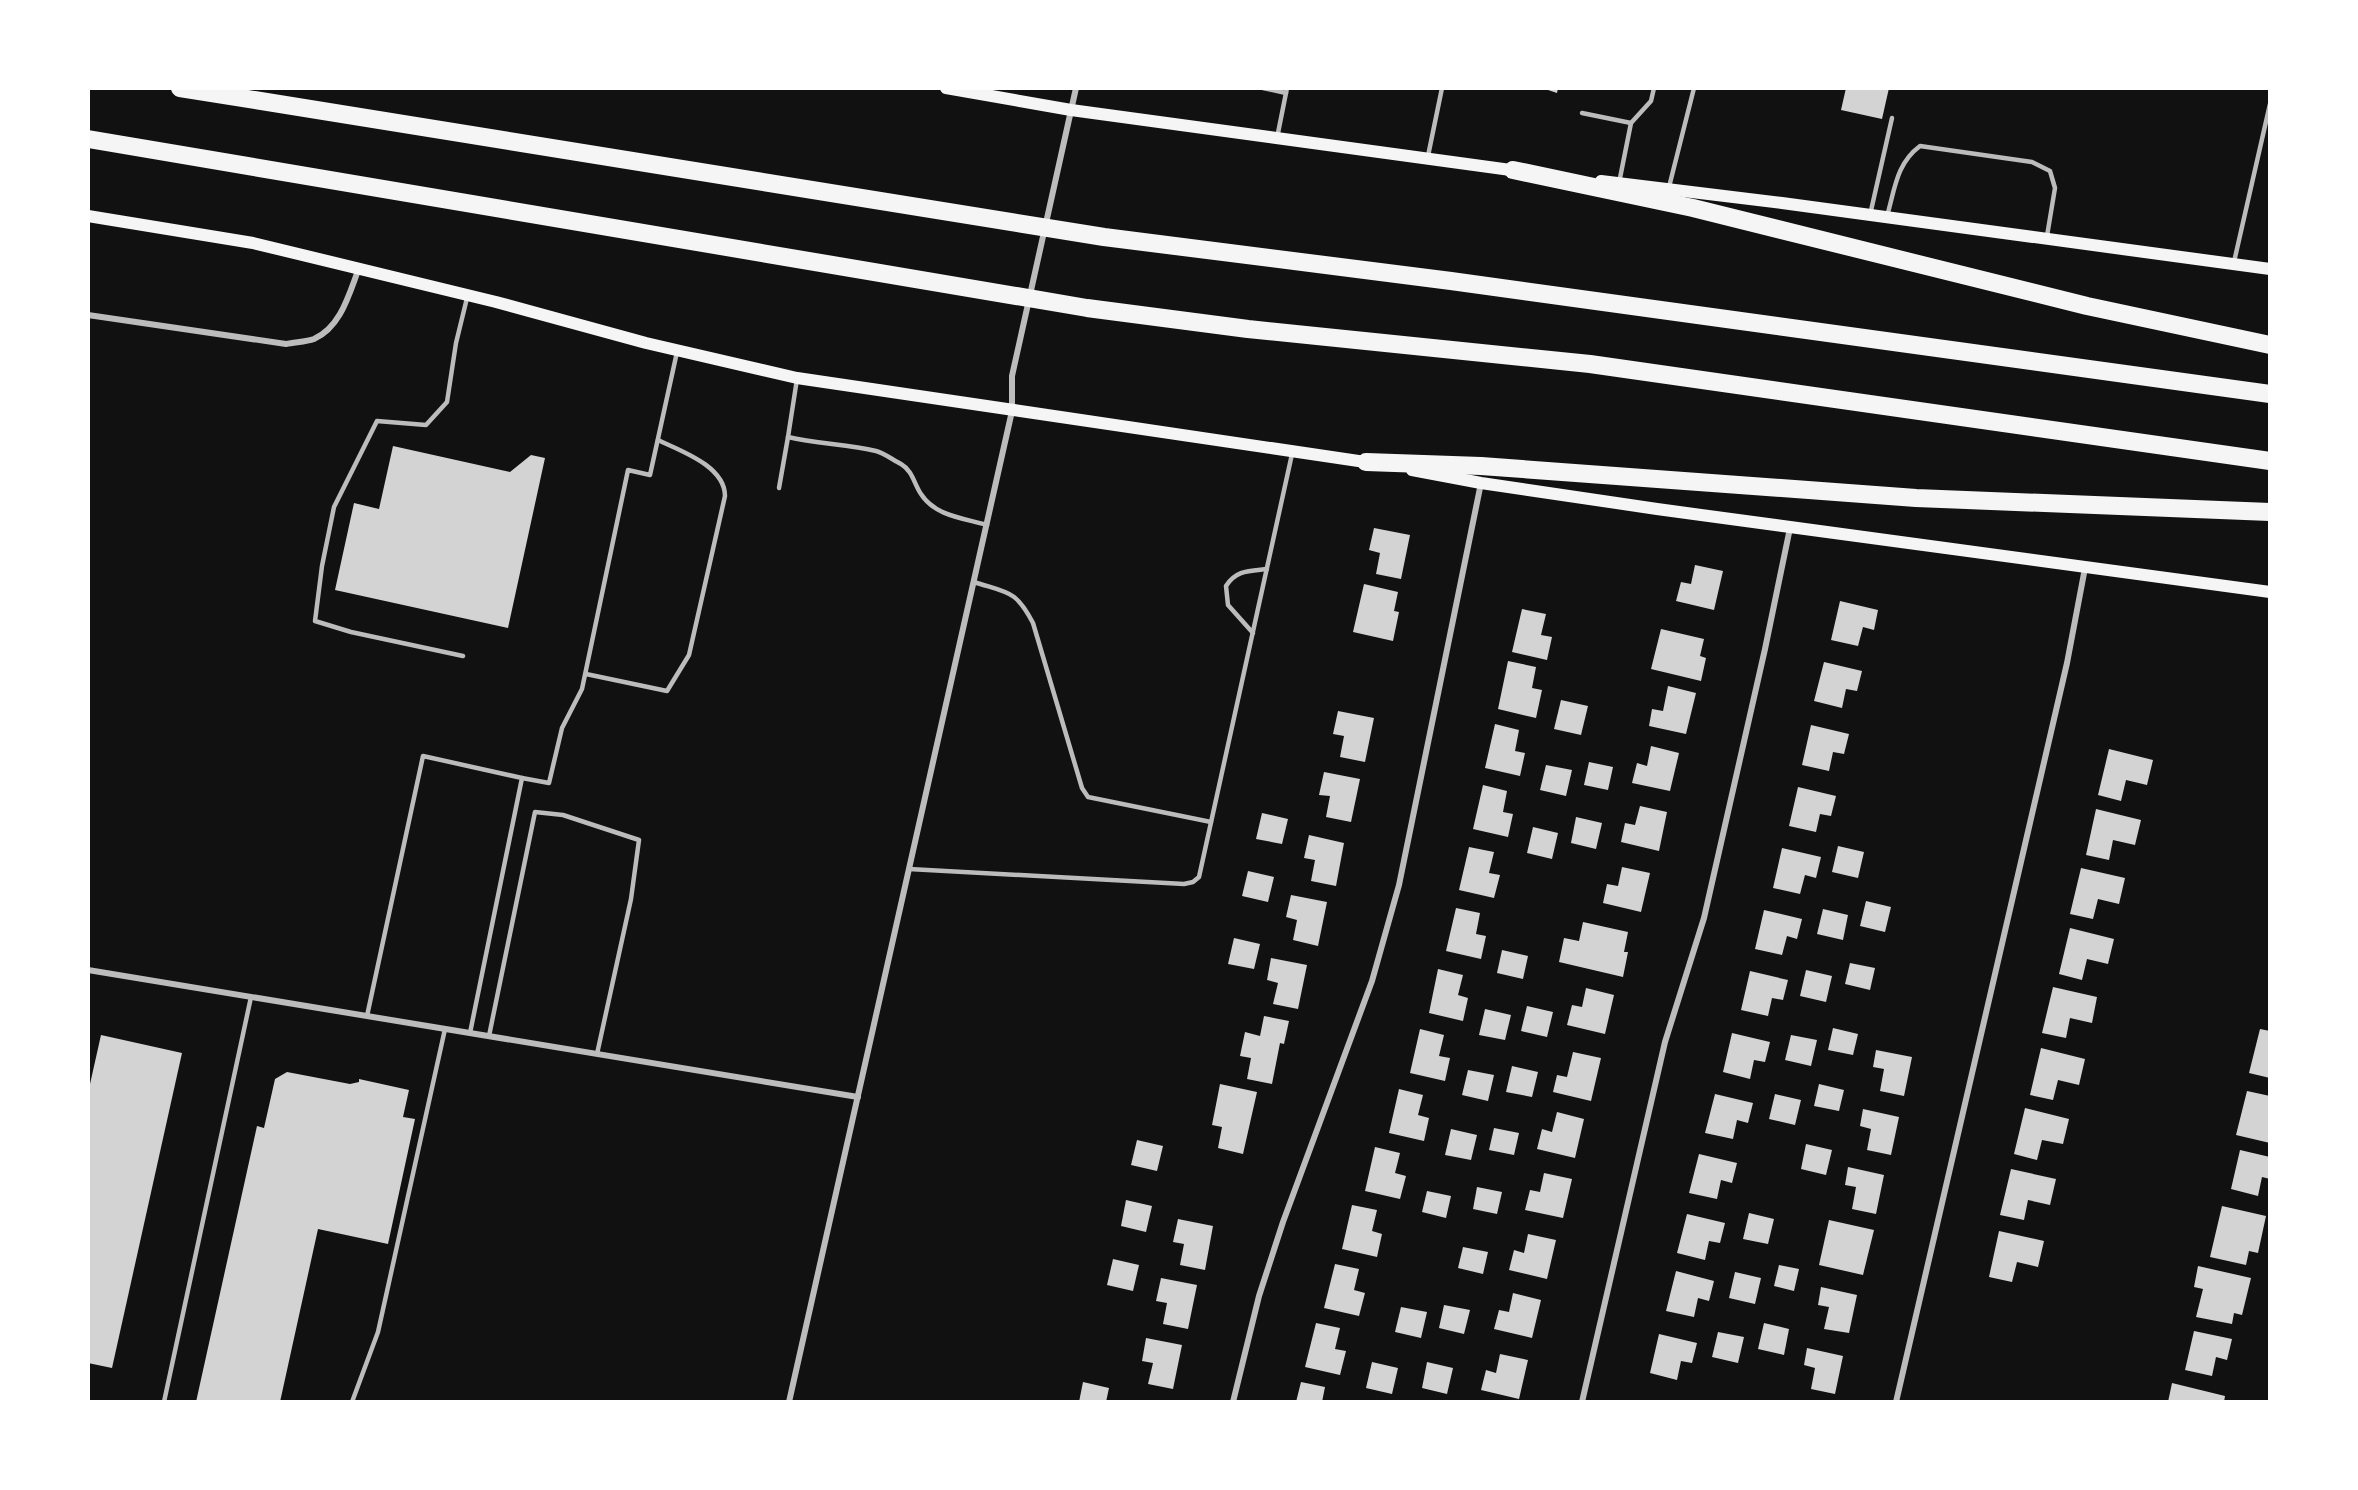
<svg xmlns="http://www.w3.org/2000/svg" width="2358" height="1490" viewBox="0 0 2358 1490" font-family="Jost,sans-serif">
	<rect width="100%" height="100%" fill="#111"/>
	<g fill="#d3d3d3">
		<polygon points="1542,88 1558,88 1557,93"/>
		<polygon points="1846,88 1889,88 1882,119 1841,110"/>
		<polygon points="393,446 510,472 531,455 545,458 508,628 335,590 354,503 379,509"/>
		<polygon points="1374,528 1410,535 1401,579 1376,574 1380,553 1369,550"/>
		<polygon points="1695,565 1723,571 1714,610 1676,601 1681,582 1691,584"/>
		<polygon points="1364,584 1398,592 1394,611 1399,612 1393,641 1353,632"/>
		<polygon points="1840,601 1878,610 1874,630 1863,627 1858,646 1831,640"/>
		<polygon points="1522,609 1546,614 1541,635 1552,637 1547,660 1512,652"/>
		<polygon points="1661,629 1704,639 1700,656 1706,658 1701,681 1651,669"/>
		<polygon points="1508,661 1536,667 1532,688 1542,690 1536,718 1498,709"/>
		<polygon points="1824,662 1862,671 1857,691 1846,689 1842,708 1814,701"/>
		<polygon points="1668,686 1696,693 1686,734 1649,726 1652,709 1663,711"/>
		<polygon points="1561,700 1588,706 1581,735 1554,729"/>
		<polygon points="1338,711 1374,718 1365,762 1340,757 1344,736 1333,734"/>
		<polygon points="1495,724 1519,730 1515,751 1525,753 1520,776 1485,768"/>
		<polygon points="1811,725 1849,734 1844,754 1833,752 1829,771 1802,765"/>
		<polygon points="1651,746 1679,753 1670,791 1632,783 1637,763 1647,766"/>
		<polygon points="2109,749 2153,760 2147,785 2126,780 2121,801 2098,795"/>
		<polygon points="1589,762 1613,767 1608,790 1584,785"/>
		<polygon points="1546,765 1572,770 1566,796 1540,790"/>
		<polygon points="1324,772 1360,779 1351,822 1326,817 1330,796 1319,795"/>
		<polygon points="1483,785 1507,791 1503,812 1513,814 1508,837 1473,829"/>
		<polygon points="1798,787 1836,796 1831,816 1820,814 1816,832 1789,826"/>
		<polygon points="1640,806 1667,812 1659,851 1621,842 1625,823 1635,825"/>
		<polygon points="2096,809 2141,820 2135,845 2113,840 2109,860 2086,855"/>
		<polygon points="1262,813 1288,819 1282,844 1256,839"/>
		<polygon points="1576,817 1602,823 1596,849 1571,843"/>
		<polygon points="1533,827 1558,833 1552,859 1527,853"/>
		<polygon points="1309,835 1344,843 1336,886 1311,881 1315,860 1304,858"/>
		<polygon points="1838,846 1864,852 1858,878 1832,872"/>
		<polygon points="1469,847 1494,852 1489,873 1500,875 1494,898 1459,890"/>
		<polygon points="1782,848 1821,857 1816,878 1805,875 1800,894 1773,888"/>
		<polygon points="1622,867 1650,873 1641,912 1603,903 1607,884 1618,886"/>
		<polygon points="2081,868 2125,878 2119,904 2098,899 2093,919 2070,914"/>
		<polygon points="1248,871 1274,877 1268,902 1242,896"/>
		<polygon points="1291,895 1327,902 1318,946 1293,940 1297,920 1286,917"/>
		<polygon points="1866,901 1891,907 1885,932 1860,926"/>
		<polygon points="1456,908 1480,913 1476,934 1486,936 1481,959 1446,951"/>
		<polygon points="1823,909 1848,915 1843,940 1817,934"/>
		<polygon points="1764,910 1802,919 1797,939 1787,936 1782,955 1755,949"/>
		<polygon points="1583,922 1628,932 1624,952 1628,952 1623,977 1559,962 1564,938 1579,941"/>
		<polygon points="2070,928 2114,939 2108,964 2087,959 2082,980 2059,974"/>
		<polygon points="1234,938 1260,944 1254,969 1228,964"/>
		<polygon points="1502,950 1528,956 1523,979 1497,973"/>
		<polygon points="1271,958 1307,965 1298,1009 1273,1004 1278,983 1267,980"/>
		<polygon points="1850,963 1875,968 1870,990 1845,984"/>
		<polygon points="1438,969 1463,975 1458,995 1468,998 1463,1021 1429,1013"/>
		<polygon points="1806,970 1832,976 1826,1002 1800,996"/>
		<polygon points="1750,971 1788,980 1783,1000 1772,998 1768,1016 1741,1010"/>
		<polygon points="2053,987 2097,997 2092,1023 2070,1018 2066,1038 2042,1033"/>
		<polygon points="1586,988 1614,995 1605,1034 1567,1025 1572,1005 1582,1007"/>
		<polygon points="1527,1006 1553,1012 1547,1037 1521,1031"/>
		<polygon points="1485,1009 1511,1015 1505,1040 1479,1035"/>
		<polygon points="1264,1016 1289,1021 1284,1044 1280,1043 1272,1084 1247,1079 1251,1058 1240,1056 1245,1032 1260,1036"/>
		<polygon points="1833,1028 1858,1034 1853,1055 1828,1050"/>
		<polygon points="1420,1029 1444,1035 1439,1056 1450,1058 1445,1081 1410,1073"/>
		<polygon points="2260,1029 2270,1031 2270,1078 2249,1073"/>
		<polygon points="1732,1033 1770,1042 1765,1062 1754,1060 1750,1079 1723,1072"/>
		<polygon points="101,1035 182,1053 112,1368 88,1363 88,1093"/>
		<polygon points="1791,1035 1817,1040 1811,1066 1785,1060"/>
		<polygon points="2041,1048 2085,1059 2079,1085 2058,1080 2053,1100 2030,1095"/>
		<polygon points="1876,1050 1912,1057 1904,1096 1880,1091 1884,1069 1873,1067"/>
		<polygon points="1573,1052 1601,1058 1591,1101 1553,1092 1557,1075 1567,1077"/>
		<polygon points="1512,1066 1538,1072 1532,1097 1506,1092"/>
		<polygon points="1468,1070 1494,1075 1488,1101 1462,1095"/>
		<polygon points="287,1072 350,1084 359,1082 359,1079 409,1090 403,1117 415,1119 388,1244 318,1229 280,1402 196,1402 257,1126 264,1128 275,1079"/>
		<polygon points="1220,1084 1257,1092 1243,1154 1218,1148 1222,1127 1212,1125"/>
		<polygon points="1819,1084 1844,1090 1839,1111 1814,1106"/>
		<polygon points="1399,1089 1423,1095 1418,1115 1429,1118 1424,1141 1389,1133"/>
		<polygon points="2247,1091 2270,1096 2270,1143 2236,1135"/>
		<polygon points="1715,1094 1753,1103 1748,1123 1737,1120 1733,1139 1705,1133"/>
		<polygon points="1775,1094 1801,1100 1795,1125 1769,1119"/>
		<polygon points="2025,1108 2069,1119 2063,1144 2042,1140 2037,1160 2014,1154"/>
		<polygon points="1863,1109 1899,1117 1891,1155 1867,1150 1871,1129 1860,1126"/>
		<polygon points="1557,1112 1584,1119 1575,1158 1537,1149 1542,1129 1552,1132"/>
		<polygon points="1494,1128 1519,1133 1514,1155 1489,1150"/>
		<polygon points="1451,1129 1477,1135 1471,1160 1445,1155"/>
		<polygon points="1137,1140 1163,1146 1157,1171 1131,1165"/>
		<polygon points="1806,1144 1832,1150 1826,1175 1801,1169"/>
		<polygon points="1375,1147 1400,1153 1395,1173 1406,1176 1400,1199 1365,1191"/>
		<polygon points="2240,1150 2270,1157 2270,1179 2262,1177 2258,1196 2231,1189"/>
		<polygon points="1699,1154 1737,1163 1732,1183 1721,1180 1717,1199 1689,1193"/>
		<polygon points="1848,1167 1884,1175 1876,1214 1852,1209 1856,1187 1845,1185"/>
		<polygon points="2011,1169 2056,1179 2050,1205 2028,1200 2024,1220 2000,1215"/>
		<polygon points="1544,1173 1572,1179 1563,1218 1525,1210 1530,1190 1540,1192"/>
		<polygon points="1477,1187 1502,1192 1497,1214 1473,1209"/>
		<polygon points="1427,1191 1451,1196 1446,1218 1422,1212"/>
		<polygon points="1126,1200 1152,1206 1146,1232 1121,1226"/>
		<polygon points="1352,1205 1377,1210 1372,1231 1382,1234 1377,1257 1342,1249"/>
		<polygon points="2222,1206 2266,1216 2258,1253 2249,1251 2246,1265 2210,1257"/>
		<polygon points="1749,1213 1774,1219 1768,1244 1743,1239"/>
		<polygon points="1687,1214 1725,1223 1720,1243 1709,1241 1705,1260 1677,1253"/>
		<polygon points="1178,1219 1213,1226 1205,1270 1180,1265 1184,1244 1173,1242"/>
		<polygon points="1829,1220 1874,1230 1863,1275 1819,1265"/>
		<polygon points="1999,1231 2044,1241 2038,1267 2017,1262 2012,1282 1989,1277"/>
		<polygon points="1528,1234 1556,1240 1547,1279 1509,1270 1514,1250 1524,1253"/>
		<polygon points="1463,1247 1488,1252 1483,1274 1458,1268"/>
		<polygon points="1113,1259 1139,1265 1133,1291 1107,1285"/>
		<polygon points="1335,1264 1359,1269 1354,1290 1365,1293 1359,1316 1324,1308"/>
		<polygon points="1779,1265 1799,1269 1794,1291 1774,1286"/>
		<polygon points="2198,1266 2251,1278 2242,1315 2234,1313 2232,1324 2196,1317 2203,1289 2194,1287"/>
		<polygon points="1676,1271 1714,1281 1709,1301 1698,1298 1694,1317 1666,1311"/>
		<polygon points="1735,1272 1761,1278 1755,1304 1729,1298"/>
		<polygon points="1161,1278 1197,1285 1188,1329 1163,1324 1167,1303 1156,1301"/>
		<polygon points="1821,1287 1857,1295 1849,1333 1824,1329 1829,1307 1818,1305"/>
		<polygon points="1513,1293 1541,1300 1532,1338 1494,1329 1499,1310 1509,1312"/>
		<polygon points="1444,1305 1470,1310 1464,1334 1439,1328"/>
		<polygon points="1401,1307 1427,1312 1421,1338 1395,1332"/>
		<polygon points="1316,1323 1340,1328 1335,1349 1346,1351 1340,1375 1305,1367"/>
		<polygon points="1764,1323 1789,1329 1784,1355 1758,1349"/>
		<polygon points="2194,1331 2232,1339 2227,1360 2216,1357 2212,1376 2185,1370"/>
		<polygon points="1718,1332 1744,1337 1738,1363 1712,1357"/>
		<polygon points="1659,1334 1697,1343 1692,1363 1681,1361 1677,1380 1650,1373"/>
		<polygon points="1146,1338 1182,1345 1173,1389 1148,1384 1153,1363 1142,1361"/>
		<polygon points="1807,1348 1843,1356 1835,1394 1811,1389 1815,1368 1804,1365"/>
		<polygon points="1500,1354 1528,1360 1519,1399 1481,1390 1486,1370 1496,1373"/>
		<polygon points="1372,1362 1398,1368 1392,1394 1366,1388"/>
		<polygon points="1427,1362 1453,1368 1447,1394 1422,1388"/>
		<polygon points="1083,1382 1109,1388 1106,1402 1079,1402"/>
		<polygon points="1301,1382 1325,1387 1322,1402 1296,1402"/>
		<polygon points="2172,1383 2225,1396 2224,1402 2168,1402"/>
	</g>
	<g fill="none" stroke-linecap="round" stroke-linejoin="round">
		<g stroke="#bcbcbc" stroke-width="4.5">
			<polyline points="1263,88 1286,93"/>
			<polyline points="1582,113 1631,123"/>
			<polyline points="1277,138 1287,88"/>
			<polyline points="1428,156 1442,88"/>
			<polyline points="1619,183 1631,123 1651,101 1654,88"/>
			<polyline points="1669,187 1694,88"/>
			<polyline points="1870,215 1892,118"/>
			<path d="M1887,216c8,-27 9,-52 33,-70l112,16 18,9 5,17 -8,48"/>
			<polyline points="2234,262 2270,104"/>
			<path d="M797,379l-9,58c29,7 59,7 88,14 8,2 17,9 25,13 12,7 13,20 20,30 14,22 42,24 66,31"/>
			<polyline points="779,488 788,437"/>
			<path d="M974,582c34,11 42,8 59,41l49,165 6,9 123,25"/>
			<path d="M1253,633l-25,-28 -2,-19c10,-16 23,-15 41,-17"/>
			<polyline points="463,656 351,632 315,621 322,566 334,507 377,421 426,425 447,402 456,343 467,298"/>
			<path d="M586,674l81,17 22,-36 36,-159c0,-30 -44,-45 -67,-56"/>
			<polyline points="522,778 549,783 562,728 582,689 628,470 650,475 677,352"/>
			<polyline points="909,869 1184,884 1193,882 1199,877 1292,454"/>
			<polyline points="367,1016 423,756 522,778 470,1033"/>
			<polyline points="489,1036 535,812 563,815 639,840 631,899 597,1054"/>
			<polyline points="164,1402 251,997"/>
			<polyline points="352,1402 378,1332 445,1029"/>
		</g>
		<g stroke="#bcbcbc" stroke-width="6">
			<path d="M88,315l198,29c9,-2 20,-2 28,-5 27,-12 35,-45 45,-71"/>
			<polyline points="88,970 858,1097"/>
			<polyline points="789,1402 1012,411 1012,376 1076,88"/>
			<polyline points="1233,1402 1259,1296 1283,1222 1372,981 1399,885 1481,483"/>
			<polyline points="1582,1402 1665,1042 1704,918 1765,649 1790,528"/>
			<polyline points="1896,1402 2067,663 2085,568"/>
		</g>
		<g stroke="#f5f5f5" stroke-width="12">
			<polyline points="946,88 1071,110 1518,171"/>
			<polyline points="1601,181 1782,203 2270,269"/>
			<polyline points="88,216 253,243 496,302 646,343 797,378 1372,463"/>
			<polyline points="1412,470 1481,483 1657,509 2270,592"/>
		</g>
		<g stroke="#f5f5f5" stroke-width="18">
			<polyline points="180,88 1104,237 1451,281 2270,394"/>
			<polyline points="88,139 1087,308 1248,329 1590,364 2270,461"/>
			<polyline points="1513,170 1693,208 2087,306 2270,345"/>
			<polyline points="1366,462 1481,466 1916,498 2270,512"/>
		</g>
	</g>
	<rect width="2358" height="1490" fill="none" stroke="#ffffff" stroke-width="180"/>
</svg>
